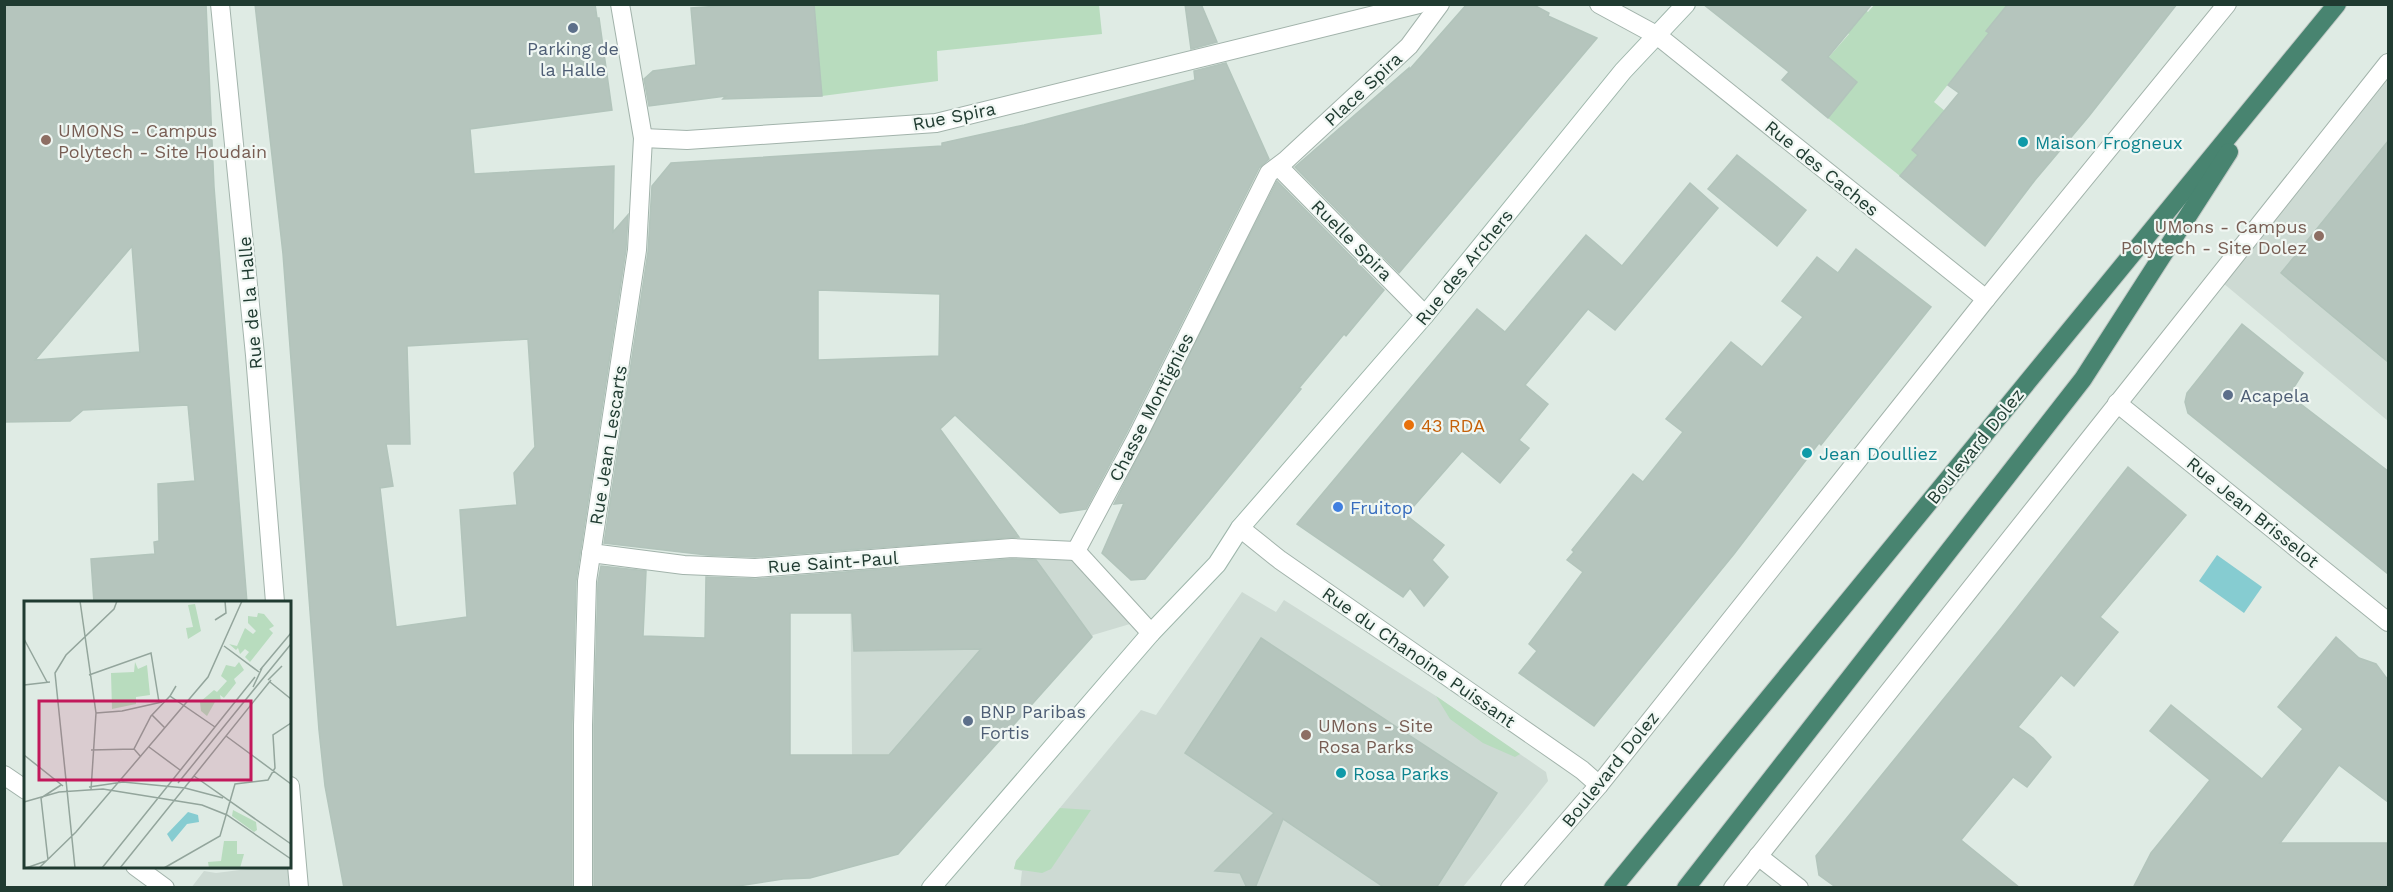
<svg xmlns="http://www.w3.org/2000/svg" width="2393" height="892" viewBox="0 0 2393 892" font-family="'Work Sans',sans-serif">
	<rect width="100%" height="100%" fill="#dfebe4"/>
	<g fill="#cddad3">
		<polygon points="2388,63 2388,421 2217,278"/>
		<polygon points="1076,551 1140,621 1093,635 899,853 821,871 852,755 850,562"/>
		<polygon points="1242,592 1276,612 1284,600 1436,696 1546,772 1548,781 1463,887 1020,888 1022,871 1014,869 1016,861 1141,710 1156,715"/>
		<polygon points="290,866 299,887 191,888 204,871 216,873 264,867"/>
	</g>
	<g fill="#b8dcbe">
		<polygon points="1875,4 2058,5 1998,17 1986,31 1989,33 1934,102 1945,111 1912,150 1918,155 1900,176 1828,118 1857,82 1828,58 1849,34 1830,20 1859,5 1868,12"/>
		<polygon points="814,5 1099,5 1102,34 937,51 938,81 822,96"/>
		<polygon points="1436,696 1520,754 1515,757 1483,743 1450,719"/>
		<polygon points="1060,808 1091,810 1051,869 1042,873 1014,869 1016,861"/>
	</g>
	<polygon fill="#86ccd1" points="2217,555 2262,587 2244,613 2199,581"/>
	<g fill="#b5c5bd" stroke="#b2c4bb" stroke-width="1.5" fill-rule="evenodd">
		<path d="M4,4h202l8,183 33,416h-153l-3,-44 64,-5 -1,-12 5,-1 -1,-57 37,-3 -7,-76 -105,5 -13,11 -66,1zM132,246l8,106 -105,8z"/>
		<path d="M255,4h340l2,14h2l13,92 -142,19 4,45 140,-8 -1,66 15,-17 -2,34 -50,332 -4,144v163h-228l-19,-102 -6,-56 -36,-476zM528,339l7,108 -21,26 3,32 -57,5 7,107 -71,10 -16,-139 13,-2 -7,-42h24l-3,-98z"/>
		<polygon points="750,4 814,4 822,96 723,99 726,96 649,106 644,79 653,71 696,65 691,8"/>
		<polygon points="1185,4 1201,4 1217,42 1191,49"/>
		<polygon points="1467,4 1532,4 1549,13 1548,16 1597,38 1399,273 1295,167 1409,68 1409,70"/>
		<polygon points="1703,4 1872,4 1828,57 1857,82 1828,118 1782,80 1789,72"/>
		<polygon points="2008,4 2177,4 2089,116 2035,180 1985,246 1900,176 1918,155 1912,150 1959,93 1948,85 1989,33 1986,31"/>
		<path d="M1226,63l43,96 -10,9 -132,264 -41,77 -26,4 -105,-98 -15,14 79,108 -264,20 -48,-2 -103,-12 44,-291 4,-66 19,-23 271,-17v-3l82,-18 171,-45 -1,-9zM818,290l122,4 -1,62 -121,4z"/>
		<polygon points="2388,141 2388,362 2281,273"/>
		<polygon points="1737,155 1806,210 1777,246 1708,189"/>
		<polygon points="1277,181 1384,290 1346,336 1344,334 1299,388 1301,389 1145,579 1131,580 1102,553 1124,503 1114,504"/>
		<polygon points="1690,183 1718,208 1615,330 1588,309 1525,385 1548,404 1519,440 1529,448 1500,483 1462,451 1406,515 1444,545 1432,560 1448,577 1424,606 1410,588 1403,597 1297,524 1477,309 1505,332 1586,235 1622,266"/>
		<polygon points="1856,249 1931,307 1821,445 1819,443 1734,554 1594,726 1519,673 1537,651 1529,644 1583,572 1567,560 1574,552 1572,550 1633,474 1643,482 1683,432 1666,419 1731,342 1762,367 1803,317 1782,301 1817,257 1838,273"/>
		<polygon points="2242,324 2303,373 2289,395 2388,471 2388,574 2188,413 2185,402 2187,393"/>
		<polygon points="2128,467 2186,515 2100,617 2118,632 2074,686 2061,675 2018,727 2033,738 2051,757 2027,787 2013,777 1961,840 2020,888 1837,888 1819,875 1816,856 2002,627"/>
		<path d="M1012,559l24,1 56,77 -194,217 -88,24 -27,1 -58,9h-131v-163l4,-143 3,-16 45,5 -3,65 62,2 1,-61 50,2zM790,613h62l2,38 127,-2 -92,106h-99z"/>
		<polygon points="2336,637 2359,658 2376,664 2388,680 2388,802 2339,765 2280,843 2388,843 2388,888 2133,888 2151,853 2210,780 2150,731 2171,705 2262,779 2303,729 2278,707"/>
		<polygon points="1261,638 1497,793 1436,888 1385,888 1283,819 1255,888 1247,888 1240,873 1215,871 1274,813 1185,753"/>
	</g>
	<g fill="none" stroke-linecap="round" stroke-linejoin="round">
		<g stroke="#a2b3ab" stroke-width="20">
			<g id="minor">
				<polyline points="1599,4 1658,36 1986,299"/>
				<polyline points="643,138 687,140 936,123 1419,4"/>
				<polyline points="1279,167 1425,315"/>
				<polyline points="2117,403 2388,622"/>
				<polyline points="1240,528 1280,560 1582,770 1599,785"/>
				<polyline points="591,553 684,565 755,568 1012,548 1076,551"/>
				<polyline points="1151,633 1076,551 1137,437 1269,173 1285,161 1409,46 1440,4"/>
				<polyline points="4,775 26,790"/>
				<polyline points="1758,856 1799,888"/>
				<polyline points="135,866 165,888"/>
				<polyline points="583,888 583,725 587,581 637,250 643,138 620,4"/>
			</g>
		</g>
		<g stroke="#a2b3ab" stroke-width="20">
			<g id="tertiary">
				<polyline points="220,4 255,355 275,602"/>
				<polyline points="290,786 299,888"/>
				<polyline points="1510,888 1599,785 1986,299 2227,4"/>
				<polyline points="1733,888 2388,63"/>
			</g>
		</g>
		<g stroke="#9eb6ab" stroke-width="20">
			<polyline id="secondary" points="931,888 1151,633 1217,564 1240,528 1425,315 1623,71 1686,4"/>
		</g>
		<g stroke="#c1c8c5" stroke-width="20">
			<g id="trunk">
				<polyline points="1613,888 2337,4"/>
				<polyline points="1686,888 2083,379 2229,152"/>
			</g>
		</g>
		<use href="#minor" stroke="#fff" stroke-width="18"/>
		<use href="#tertiary" stroke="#fff" stroke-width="18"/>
		<use href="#secondary" stroke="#fff" stroke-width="18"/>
		<use href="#trunk" stroke="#488470" stroke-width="18"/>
	</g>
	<g fill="#5c6f8a" stroke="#f0f7f3" stroke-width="2">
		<circle cx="573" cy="28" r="6"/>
		<circle cx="2228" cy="395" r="6"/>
		<circle cx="968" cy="721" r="6"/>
	</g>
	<g fill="#8d6e63" stroke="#f0f7f3" stroke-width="2">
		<circle cx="46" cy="140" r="6"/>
		<circle cx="2319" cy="236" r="6"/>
		<circle cx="1306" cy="735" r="6"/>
	</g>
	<g fill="#0f9aa8" stroke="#f0f7f3" stroke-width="2">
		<circle cx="2023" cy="142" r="6"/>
		<circle cx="1807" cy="453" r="6"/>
		<circle cx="1341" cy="773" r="6"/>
	</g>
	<circle fill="#e8710a" stroke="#f0f7f3" stroke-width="2" cx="1409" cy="425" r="6"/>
	<circle fill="#3f7fe0" stroke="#f0f7f3" stroke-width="2" cx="1338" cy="507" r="6"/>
	<g text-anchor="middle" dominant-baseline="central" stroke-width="4.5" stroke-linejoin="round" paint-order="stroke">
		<g font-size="18" fill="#4e5e75" stroke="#f0f7f3" text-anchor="start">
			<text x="573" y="48" text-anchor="middle">Parking de<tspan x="573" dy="21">la Halle</tspan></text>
			<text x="2240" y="395">Acapela</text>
			<text x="980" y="711">BNP Paribas<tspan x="980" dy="21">Fortis</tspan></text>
		</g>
		<g font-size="18" fill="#203b31" stroke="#f0f7f3">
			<text transform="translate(1363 89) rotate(-43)">Place Spira</text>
			<text transform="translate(954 116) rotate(-11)">Rue Spira</text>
			<text transform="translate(1822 168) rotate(39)">Rue des Caches</text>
			<text transform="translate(1352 240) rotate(45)">Ruelle Spira</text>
			<text transform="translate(1464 267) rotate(-51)">Rue des Archers</text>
			<text transform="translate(250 303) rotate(-95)">Rue de la Halle</text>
			<text transform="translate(1151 407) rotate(-63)">Chasse Montignies</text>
			<text transform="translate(608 445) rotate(-81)">Rue Jean Lescarts</text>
			<text transform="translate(1975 446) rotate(-51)">Boulevard Dolez</text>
			<text transform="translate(2253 512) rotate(39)">Rue Jean Brisselot</text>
			<text transform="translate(833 562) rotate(-4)">Rue Saint-Paul</text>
			<text transform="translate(1419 657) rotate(35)">Rue du Chanoine Puissant</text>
			<text transform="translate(1610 769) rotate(-51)">Boulevard Dolez</text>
		</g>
		<g font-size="18" fill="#785e54" stroke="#f0f7f3" text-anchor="start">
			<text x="58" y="130">UMONS - Campus<tspan x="58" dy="21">Polytech - Site Houdain</tspan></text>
			<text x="2307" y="226" text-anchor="end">UMons - Campus<tspan x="2307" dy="21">Polytech - Site Dolez</tspan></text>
			<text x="1318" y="725">UMons - Site<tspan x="1318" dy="21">Rosa Parks</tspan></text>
		</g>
		<g font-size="18" fill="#0d838f" stroke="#f0f7f3" text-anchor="start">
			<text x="2035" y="142">Maison Frogneux</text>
			<text x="1819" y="453">Jean Doulliez</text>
			<text x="1353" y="773">Rosa Parks</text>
		</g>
		<g font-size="18" fill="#c56008" stroke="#f0f7f3" text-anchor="start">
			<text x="1421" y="425">43 RDA</text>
		</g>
		<g font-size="18" fill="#366cbe" stroke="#f0f7f3" text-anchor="start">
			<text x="1350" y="507">Fruitop</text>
		</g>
	</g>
	<g transform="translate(24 601)">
		<rect width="267" height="267" fill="#dfebe4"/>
		<path d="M171,3l6,27 -13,8 -2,-11 7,-1 -5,-22zM234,12l6,1 10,12 -5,3 4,4 -23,29 -5,-5 4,-5 -4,-3 -5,5 -2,-6 -2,2 -7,-6 8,2 8,-18 8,6 3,-3 -8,-8v-7l9,1zM111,61l3,7 9,-4 3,30 -14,2v7l-24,5 -1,-36 23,-1zM215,61l5,8 -10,9 2,4 -12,15 -4,-3 1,6 -6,1 -8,14 -6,-5 -1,-9 14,-12 3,2 10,-11 -6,-5 5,-11 9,2zM209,209l23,12 1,8 -3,2 -22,-16zM200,240h13v13h7l-4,14h-31l-1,-6 13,-1z" fill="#b8dcbe"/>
		<path d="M164,211l10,3 1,7 -12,2 -15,18 -5,-8z" fill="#86ccd1"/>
		<path fill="none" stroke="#93a59c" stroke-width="1.5" d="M56,0l16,112 -5,77M191,19l11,-7 -1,-12M0,38l23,43M200,45l35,26M236,69l31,-37M65,74l62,-22 8,49M244,79l14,-14M246,81l21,17M0,84l26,-3M152,85l-6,10 45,31M229,86l9,-19M72,112l26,-2 40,-9M128,114l13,13M202,135l65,48M125,146l31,23M67,149l43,-1M0,154l39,31M117,156l-7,-8 17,-33 19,-20M170,175l97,68M154,182l113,-139M65,186l34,-5 62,6 38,10M0,201l35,-10 44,-3 99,16 25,10 64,44M24,259l-7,-62 20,-13M2,267l20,-7M15,267l37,-36 132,-155 34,-76M51,267l-20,-195 11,-18 48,-46 3,-8M78,267l153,-191M96,267l151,-188M140,267l56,-32 15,-52 33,-4 7,-12 -2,-33 18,-12"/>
		<path fill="#c2185b" fill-opacity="0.15" stroke="#c2185b" stroke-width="3" d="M15,100h212v79h-212z"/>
		<rect width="267" height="267" fill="none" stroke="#203b31" stroke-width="3"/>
	</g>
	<rect width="2393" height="892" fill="none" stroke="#203b31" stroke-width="12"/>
</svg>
